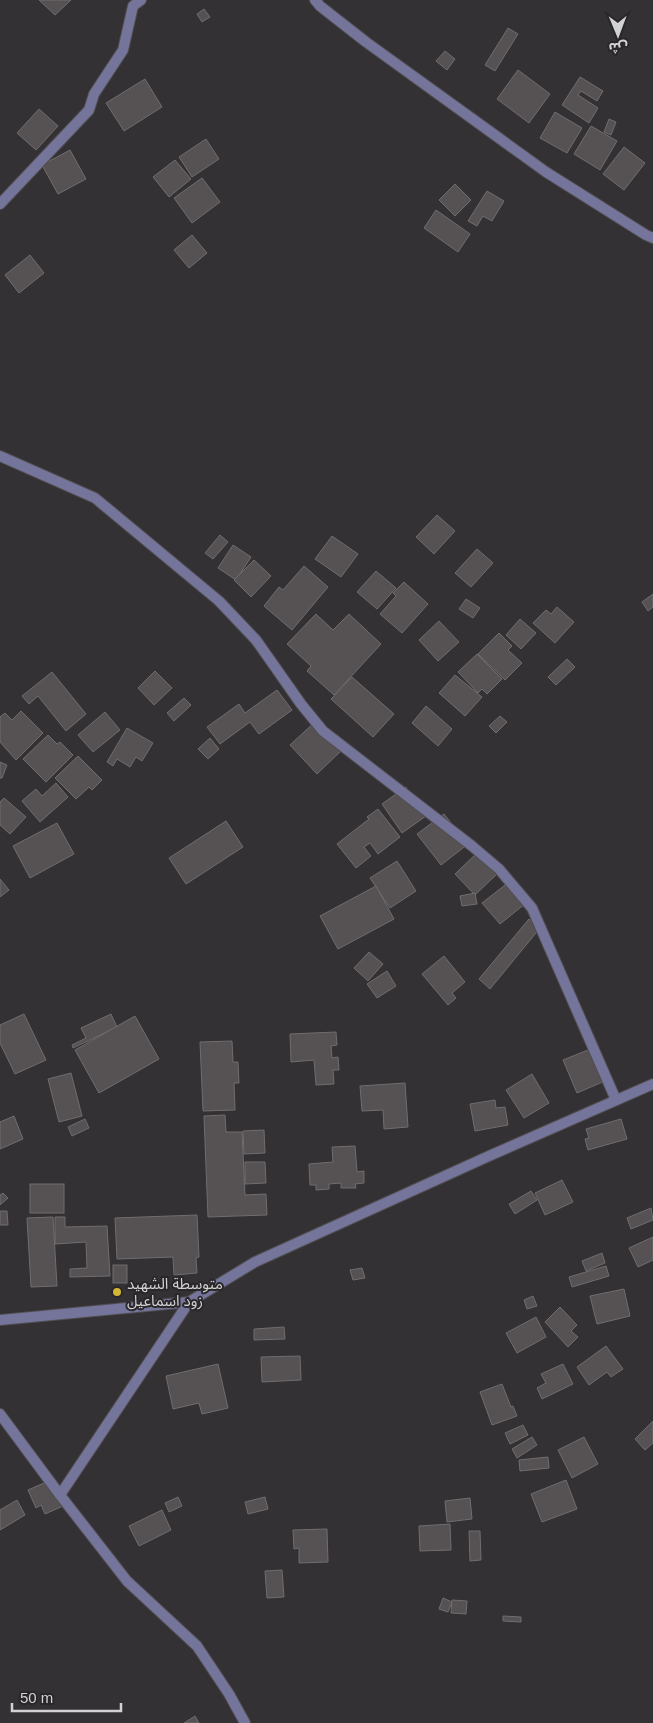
<svg xmlns="http://www.w3.org/2000/svg" width="653" height="1723" viewBox="0 0 653 1723" font-family="Helvetica,'Noto Sans Arabic',sans-serif">
	<rect width="100%" height="100%" fill="#333134"/>
	<g fill="#565254" stroke="#706d6f">
		<polygon points="39,0 71,0 55,15"/>
		<polygon points="204,9 210,17 202,22 197,14"/>
		<polygon points="508,28 518,34 495,71 485,65"/>
		<polygon points="445,51 455,59 447,70 436,61"/>
		<polygon points="518,70 550,94 529,123 497,99"/>
		<polygon points="580,77 603,91 597,101 581,91 578,95 598,108 589,123 562,105"/>
		<polygon points="145,79 162,107 124,131 106,103"/>
		<polygon points="39,109 58,126 36,150 17,133"/>
		<polygon points="555,112 582,128 567,153 540,138"/>
		<polygon points="609,119 616,122 611,135 604,132"/>
		<polygon points="591,126 617,141 600,170 574,154"/>
		<polygon points="206,139 219,159 192,177 179,157"/>
		<polygon points="624,147 645,163 624,190 603,174"/>
		<polygon points="70,150 86,179 58,194 42,165"/>
		<polygon points="175,160 191,179 169,197 153,177"/>
		<polygon points="202,178 220,202 192,223 174,198"/>
		<polygon points="455,184 471,200 455,216 439,200"/>
		<polygon points="487,191 504,201 492,221 483,216 477,226 468,221"/>
		<polygon points="436,210 470,234 458,252 424,228"/>
		<polygon points="192,235 207,253 189,268 174,250"/>
		<polygon points="30,255 44,273 19,293 5,275"/>
		<polygon points="437,515 455,531 434,554 416,537"/>
		<polygon points="220,535 228,542 213,559 205,553"/>
		<polygon points="332,536 358,554 341,577 315,559"/>
		<polygon points="233,545 251,557 236,580 218,568"/>
		<polygon points="477,549 493,563 471,587 455,573"/>
		<polygon points="254,560 271,576 251,597 234,580"/>
		<polygon points="304,566 328,587 292,630 264,606 279,587 283,590"/>
		<polygon points="376,571 396,588 377,609 357,592"/>
		<polygon points="404,582 428,604 402,633 380,614 396,596 393,593"/>
		<polygon points="653,594 653,607 648,611 642,602"/>
		<polygon points="466,599 480,608 473,618 459,609"/>
		<polygon points="557,607 574,622 555,643 533,623 546,610 551,614"/>
		<polygon points="316,614 333,630 349,614 381,644 334,695 307,671 311,666 287,644"/>
		<polygon points="520,619 536,633 521,649 506,635"/>
		<polygon points="439,621 459,642 438,661 419,640"/>
		<polygon points="499,633 512,646 508,650 522,663 505,680 478,654"/>
		<polygon points="477,654 502,679 487,694 482,689 478,693 458,672"/>
		<polygon points="567,659 575,667 556,685 548,677"/>
		<polygon points="155,671 172,688 154,705 138,688"/>
		<polygon points="52,672 86,714 66,731 38,696 29,704 22,696"/>
		<polygon points="455,675 482,697 465,716 439,693"/>
		<polygon points="352,677 394,714 373,737 331,699"/>
		<polygon points="277,690 292,710 259,734 250,722 220,744 207,727 239,704 245,713"/>
		<polygon points="184,698 191,705 174,721 167,713"/>
		<polygon points="426,706 452,729 438,746 412,723"/>
		<polygon points="21,711 43,733 16,760 0,742 0,717 5,713 12,720"/>
		<polygon points="105,712 120,730 93,752 78,735"/>
		<polygon points="500,716 507,722 496,733 489,726"/>
		<polygon points="316,721 343,749 317,774 290,745"/>
		<polygon points="127,728 153,743 142,761 136,757 130,767 117,759 113,766 107,762"/>
		<polygon points="48,735 57,744 60,742 73,755 46,782 23,759"/>
		<polygon points="210,738 219,749 208,759 198,749"/>
		<polygon points="78,756 102,780 92,790 89,787 76,799 55,778"/>
		<polygon points="0,762 7,765 2,778 0,778"/>
		<polygon points="56,783 68,797 40,822 22,801 36,789 42,796"/>
		<polygon points="406,787 426,816 402,833 382,804"/>
		<polygon points="4,798 26,817 10,834 0,825 0,802"/>
		<polygon points="378,809 400,837 378,854 370,843 364,847 371,856 356,868 337,844 369,819 367,817"/>
		<polygon points="444,814 468,844 441,865 417,834"/>
		<polygon points="226,821 243,847 186,884 169,858"/>
		<polygon points="57,823 74,854 30,878 13,846"/>
		<polygon points="478,852 498,873 475,895 455,874"/>
		<polygon points="397,861 416,891 390,908 370,878"/>
		<polygon points="0,879 9,890 0,897"/>
		<polygon points="509,882 526,903 500,924 482,903"/>
		<polygon points="376,886 394,919 338,949 320,916"/>
		<polygon points="475,893 477,904 462,906 460,896"/>
		<polygon points="529,919 540,928 490,989 479,979"/>
		<polygon points="369,952 383,964 368,981 354,968"/>
		<polygon points="444,956 465,982 452,993 456,998 448,1005 422,974"/>
		<polygon points="387,971 396,986 377,998 367,984"/>
		<polygon points="24,1014 46,1060 15,1074 0,1043 0,1025"/>
		<polygon points="111,1014 117,1027 73,1048 72,1045 86,1038 81,1028"/>
		<polygon points="135,1016 159,1059 99,1093 75,1050"/>
		<polygon points="336,1032 337,1045 331,1046 332,1058 338,1057 339,1070 333,1070 334,1084 316,1085 314,1060 291,1062 290,1034"/>
		<polygon points="232,1041 233,1062 238,1062 239,1083 234,1083 235,1110 203,1111 200,1042"/>
		<polygon points="593,1048 607,1080 577,1093 563,1060"/>
		<polygon points="71,1073 82,1116 59,1122 48,1079"/>
		<polygon points="532,1074 549,1103 524,1118 506,1090"/>
		<polygon points="405,1083 408,1127 384,1129 383,1110 362,1111 360,1086"/>
		<polygon points="495,1100 496,1108 505,1107 508,1125 475,1131 470,1104"/>
		<polygon points="225,1115 226,1132 242,1132 245,1195 266,1194 267,1215 208,1217 204,1116"/>
		<polygon points="14,1116 23,1139 0,1149 0,1122"/>
		<polygon points="85,1119 89,1128 72,1136 68,1127"/>
		<polygon points="621,1119 627,1139 588,1150 585,1139 589,1138 586,1129"/>
		<polygon points="264,1130 265,1153 244,1154 243,1131"/>
		<polygon points="355,1146 357,1172 364,1171 364,1183 355,1184 356,1188 341,1188 341,1183 329,1184 329,1189 316,1190 316,1185 310,1185 309,1164 333,1162 332,1147"/>
		<polygon points="245,1162 265,1162 266,1183 245,1184"/>
		<polygon points="562,1180 573,1202 545,1215 535,1193"/>
		<rect x="30" y="1184" width="34" height="29"/>
		<polygon points="531,1191 537,1200 515,1214 509,1204"/>
		<polygon points="3,1193 8,1198 0,1205 0,1195"/>
		<polygon points="651,1208 653,1220 631,1229 627,1218"/>
		<polygon points="0,1211 7,1211 8,1225 0,1225"/>
		<polygon points="197,1215 199,1257 196,1258 197,1273 174,1275 173,1257 117,1259 115,1218"/>
		<polygon points="53,1217 57,1286 31,1287 27,1218"/>
		<polygon points="55,1217 65,1217 65,1227 107,1226 110,1276 70,1277 70,1269 87,1268 86,1242 55,1244"/>
		<polygon points="653,1237 653,1260 638,1267 629,1248"/>
		<polygon points="602,1253 605,1263 586,1271 582,1261"/>
		<rect x="113" y="1265" width="14" height="18"/>
		<polygon points="606,1266 609,1276 572,1287 569,1277"/>
		<polygon points="362,1268 365,1278 353,1280 350,1270"/>
		<polygon points="624,1289 630,1316 597,1324 590,1296"/>
		<polygon points="533,1296 537,1306 527,1309 524,1300"/>
		<polygon points="560,1307 577,1325 571,1331 578,1337 568,1347 545,1322"/>
		<polygon points="536,1317 546,1337 517,1353 506,1333"/>
		<polygon points="284,1327 285,1339 254,1340 254,1329"/>
		<polygon points="606,1346 623,1369 611,1377 607,1372 589,1385 577,1367"/>
		<polygon points="300,1356 301,1380 262,1382 261,1357"/>
		<polygon points="218,1364 228,1408 202,1414 199,1403 173,1409 166,1376"/>
		<polygon points="563,1364 573,1384 542,1399 537,1388 546,1383 541,1374"/>
		<polygon points="502,1384 511,1407 513,1406 517,1416 492,1425 480,1392"/>
		<polygon points="653,1421 653,1443 645,1450 635,1439"/>
		<polygon points="523,1425 528,1435 510,1444 505,1433"/>
		<polygon points="532,1437 537,1445 517,1458 512,1449"/>
		<polygon points="584,1437 598,1464 572,1478 558,1450"/>
		<polygon points="548,1457 549,1468 520,1471 519,1460"/>
		<polygon points="51,1480 63,1506 45,1514 41,1505 36,1508 28,1490"/>
		<polygon points="566,1480 577,1509 542,1522 531,1494"/>
		<polygon points="178,1497 182,1506 169,1512 165,1503"/>
		<polygon points="265,1497 268,1509 248,1514 245,1502"/>
		<polygon points="470,1498 472,1519 447,1522 445,1501"/>
		<polygon points="17,1500 25,1515 0,1530 0,1510"/>
		<polygon points="162,1510 171,1530 139,1546 129,1526"/>
		<polygon points="450,1524 451,1550 420,1551 419,1526"/>
		<polygon points="327,1529 328,1562 299,1563 299,1548 294,1549 293,1530"/>
		<polygon points="469,1531 480,1531 481,1560 470,1561"/>
		<polygon points="282,1570 284,1597 267,1598 265,1571"/>
		<polygon points="443,1598 452,1602 448,1612 439,1609"/>
		<polygon points="452,1600 467,1601 466,1614 451,1613"/>
		<polygon points="503,1616 521,1617 521,1622 503,1621"/>
		<polygon points="195,1716 199,1723 184,1723"/>
	</g>
	<g fill="none" stroke-linecap="round" stroke-linejoin="round">
		<g stroke="#504e51" stroke-width="12">
			<g id="street">
				<polyline points="315,0 320,6 366,42 546,172 646,235 653,238"/>
				<polyline points="0,204 89,110 94,94 123,50 133,6 141,0"/>
				<polyline points="0,456 95,498 219,601 256,640 301,704 323,731 472,846 499,869 532,908 616,1100"/>
				<polyline points="0,1320 189,1302"/>
				<polyline points="0,1414 60,1495"/>
				<polyline points="245,1723 229,1694 197,1646 127,1581 60,1495 189,1302 255,1262 489,1156 653,1084"/>
			</g>
		</g>
		<use href="#street" stroke="#75749a" stroke-width="10"/>
	</g>
	<circle fill="#d4b635" stroke="#29272a" stroke-width="2" cx="117" cy="1292" r="5"/>
	<g text-anchor="middle" dominant-baseline="central" stroke-width="4" stroke-linejoin="round" paint-order="stroke">
		<g font-size="15" fill="#d3d2d3" stroke="#29272a" text-anchor="start">
			<text x="127" y="1283">متوسطة الشهيد<tspan x="127" dy="17">زود اسماعيل</tspan></text>
		</g>
	</g>
	<g transform="translate(618 35) rotate(179)" stroke="#29272a" stroke-width="4" paint-order="stroke">
	<path d="M0-4L9 19L0 12L-9 19Z" fill="#d3d2d3"/>
	<text y="-8" font-size="14" font-weight="bold" text-anchor="middle" fill="#d3d2d3">ش</text>
	</g>
	<path d="M12 1703v8h109v-8" fill="none" stroke="#d3d2d3" stroke-width="2.5"/>
	<text x="20" y="1703" font-size="15" fill="#d3d2d3" stroke="#29272a" stroke-width="4" paint-order="stroke">50 m</text>
</svg>
